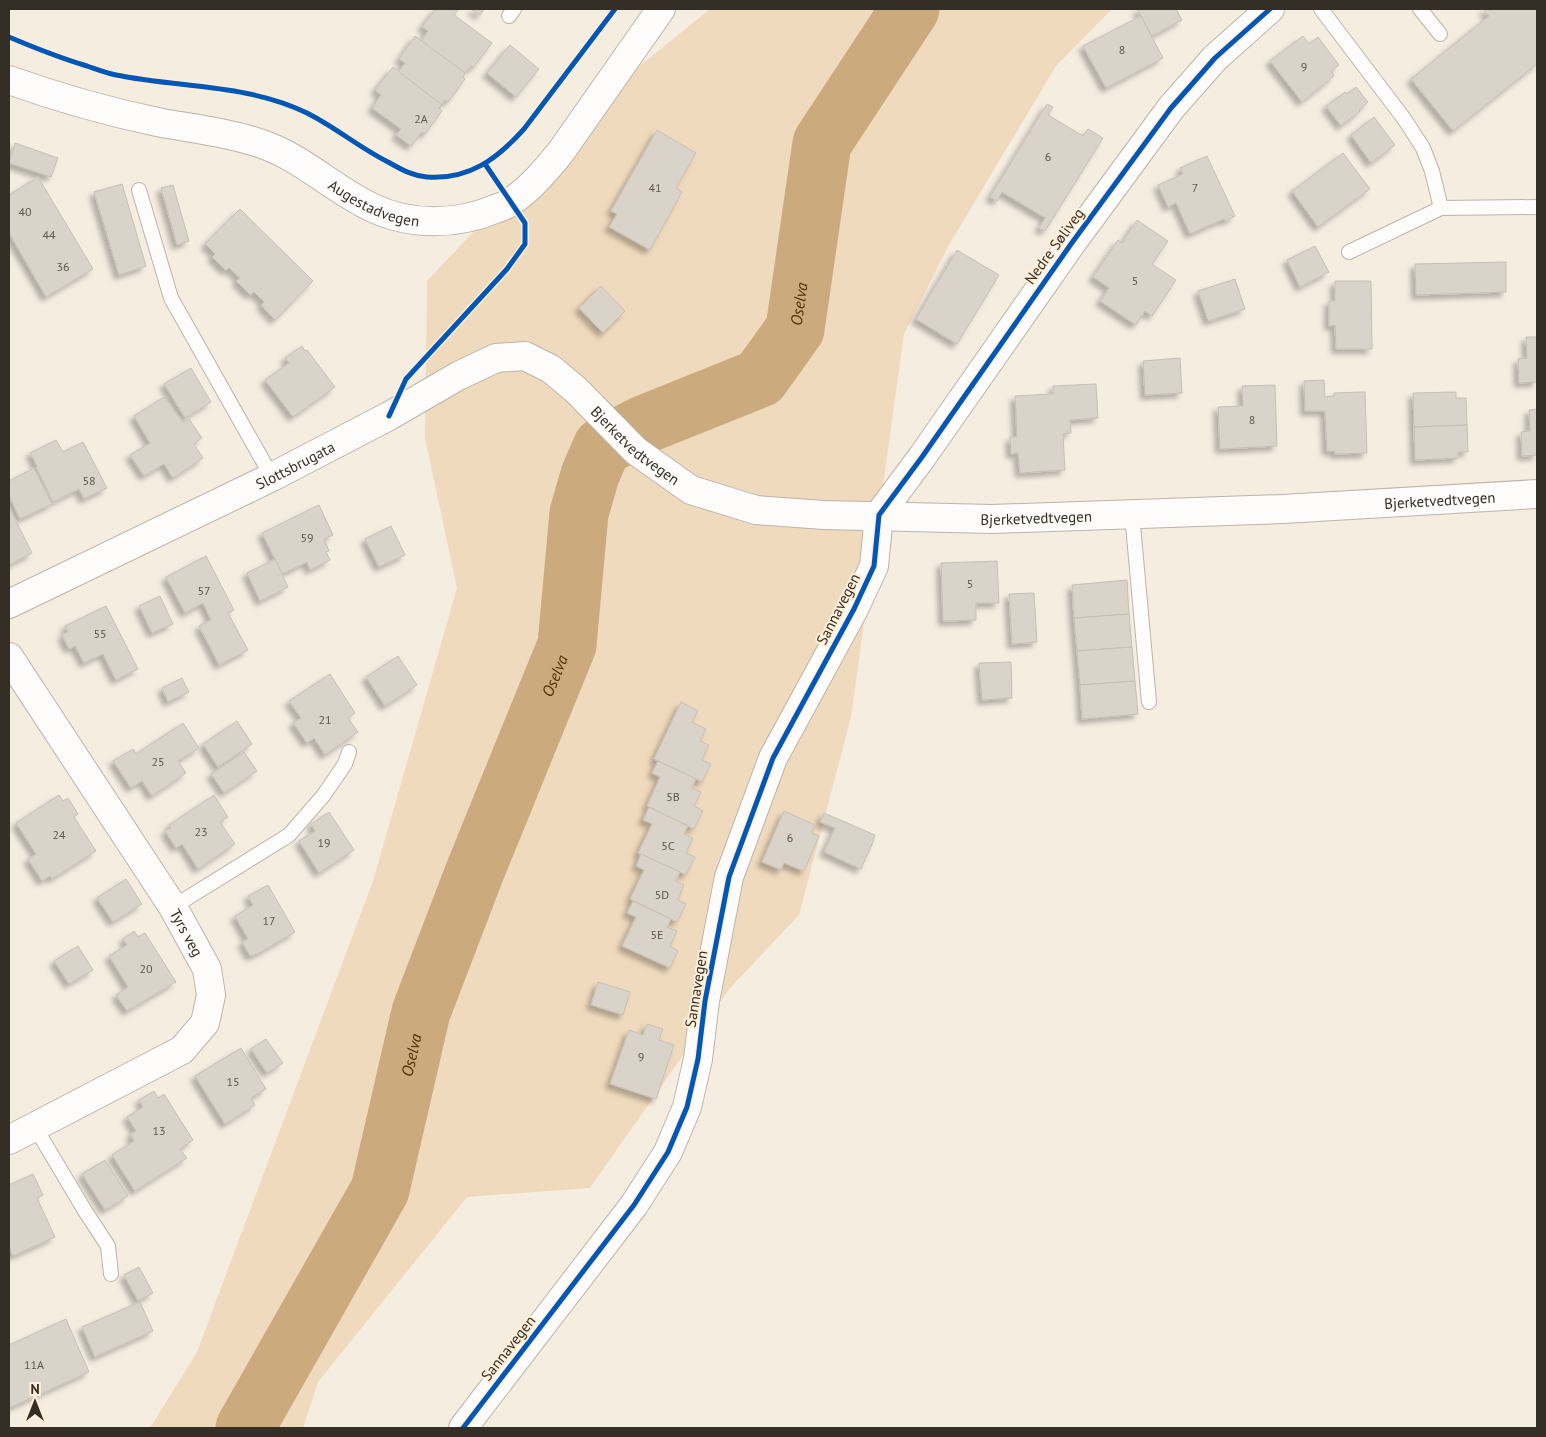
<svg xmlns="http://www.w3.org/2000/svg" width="1546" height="1437" viewBox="0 0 1546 1437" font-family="'PT Sans',sans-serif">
	<defs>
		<filter id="shadow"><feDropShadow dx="-4.5" dy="4.5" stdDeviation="2.5" flood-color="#0004"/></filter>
	</defs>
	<rect width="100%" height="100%" fill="#f6ede1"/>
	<polygon fill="#f0dabd" points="710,9 1112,9 1056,66 949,245 904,334 851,717 799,915 730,988 590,1188 467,1197 318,1382 303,1428 150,1428 197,1352 373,881 457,588 425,438 427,281 600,98"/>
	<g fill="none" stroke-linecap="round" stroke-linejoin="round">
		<path stroke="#cbaa7e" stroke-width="59" id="s1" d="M245,1428l135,-238 41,-178 54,-141 92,-226 12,-132 11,-38 12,-28 41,-22 117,-47 35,-49 27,-186 88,-134"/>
	</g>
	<g fill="#dad3c9" stroke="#c6bfb6" filter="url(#shadow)">
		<polygon points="435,9 459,9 454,15 492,43 473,68 471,66 465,73 421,41 428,31 422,27"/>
		<polygon points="471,9 484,9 480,15"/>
		<polygon points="1137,9 1176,9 1182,20 1152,36"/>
		<polygon points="1483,9 1537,9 1537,64 1453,131 1411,79 1489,16"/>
		<polygon points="1141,16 1163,58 1106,88 1083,46"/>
		<polygon points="415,36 465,73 463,77 465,79 448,102 445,100 442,105 398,72 405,63 399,59"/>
		<polygon points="1303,36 1309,44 1318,37 1339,65 1331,71 1334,76 1302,102 1270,61"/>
		<polygon points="510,45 539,69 516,97 487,73"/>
		<polygon points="393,67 442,105 439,108 442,111 425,134 422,132 411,146 396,135 401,129 372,108 381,95 375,90"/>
		<polygon points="1356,87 1368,102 1359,110 1360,111 1341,126 1326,106 1345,92 1347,94"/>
		<polygon points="1047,104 1053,107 1048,115 1083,136 1088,129 1103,138 1045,231 1039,228 1045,218 1002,192 997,201 990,197"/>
		<polygon points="1374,117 1395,145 1371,163 1351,135"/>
		<polygon points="657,130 696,153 676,188 682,192 650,250 609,227 617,214 611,211"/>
		<polygon points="15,143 58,158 51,177 9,163"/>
		<polygon points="1343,153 1370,189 1318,227 1292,191"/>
		<polygon points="1207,156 1235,216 1225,221 1224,219 1190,234 1176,203 1168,207 1158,185 1183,174 1180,168"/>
		<polygon points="38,177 93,269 46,297 9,233 9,195"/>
		<polygon points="122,184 146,266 119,275 94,192"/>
		<polygon points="173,185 189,241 177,245 161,188"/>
		<polygon points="240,209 313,281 275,320 261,305 264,302 254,292 250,295 236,281 240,278 229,268 226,271 212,257 215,254 205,244"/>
		<polygon points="1137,220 1168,241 1152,264 1176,280 1152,316 1145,311 1136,325 1100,301 1109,288 1093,277 1118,240 1122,243"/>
		<polygon points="1315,246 1329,272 1300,287 1287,260"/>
		<polygon points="957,250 999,275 957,344 916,319"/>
		<polygon points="1506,262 1506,292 1416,295 1415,264"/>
		<polygon points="1235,279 1245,309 1208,321 1198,291"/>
		<polygon points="1335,281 1371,281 1372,349 1336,349 1335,325 1329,326 1329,301 1335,301"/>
		<polygon points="601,286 625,311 603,333 579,308"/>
		<polygon points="1526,337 1537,337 1537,382 1519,383 1518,359 1527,358"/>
		<polygon points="302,346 305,351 307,350 335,387 293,417 265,380 289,363 285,358"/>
		<polygon points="1180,358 1182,393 1145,395 1143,361"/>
		<polygon points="191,368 211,402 185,418 164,384"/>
		<polygon points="1324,380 1325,397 1334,396 1334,393 1365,392 1367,453 1335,454 1335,451 1327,451 1325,411 1305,411 1304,381"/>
		<polygon points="1096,384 1098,418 1070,420 1071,433 1063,434 1065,470 1020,473 1018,453 1011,454 1010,437 1017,437 1015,396 1053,394 1053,386"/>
		<polygon points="1275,385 1277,446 1220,449 1218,407 1243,406 1242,386"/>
		<polygon points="1456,392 1456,398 1466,398 1467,425 1414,427 1413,393"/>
		<polygon points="164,397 183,422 189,419 202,438 194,444 203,458 173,478 164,464 144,476 130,455 150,443 134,416"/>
		<polygon points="1537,409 1537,455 1522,456 1521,432 1530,431 1529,410"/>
		<polygon points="1467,425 1468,452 1458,452 1458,458 1415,460 1414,427"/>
		<polygon points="56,440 63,452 83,442 107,488 84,499 79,489 53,502 36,467 37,466 30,453"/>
		<polygon points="34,468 52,504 20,519 9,496 9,481"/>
		<polygon points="319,505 333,535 324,539 329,551 326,552 330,560 310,570 307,562 282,574 262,533"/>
		<polygon points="9,507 32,553 9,565"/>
		<polygon points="391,526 405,555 379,567 365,539"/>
		<polygon points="206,556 234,610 228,613 248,650 219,665 199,626 211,620 203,603 185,613 166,577"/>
		<polygon points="275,559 288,587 260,601 247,573"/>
		<polygon points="997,561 999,603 976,603 976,620 943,621 941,563"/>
		<polygon points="1127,580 1129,614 1074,618 1072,585"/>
		<polygon points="1034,593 1037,642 1012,644 1009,594"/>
		<polygon points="160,596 173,624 152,633 139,606"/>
		<polygon points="106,606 138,669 116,680 103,654 84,663 75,646 69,649 62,635 68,632 65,626"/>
		<polygon points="1129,614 1132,647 1077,651 1074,618"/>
		<polygon points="1132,647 1135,681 1080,685 1077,651"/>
		<polygon points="398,656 417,685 385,706 366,677"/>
		<polygon points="1011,662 1012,698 982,700 979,663"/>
		<polygon points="330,674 355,713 348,718 358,732 325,755 314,738 307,743 293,723 301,718 289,701"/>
		<polygon points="182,678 189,692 168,702 162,688"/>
		<polygon points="1135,681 1138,714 1082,719 1080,685"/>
		<polygon points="681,702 698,711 692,722 706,729 700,741 709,745 702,760 711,764 702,782 654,759"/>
		<polygon points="237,721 252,744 218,767 203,744"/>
		<polygon points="183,723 199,748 178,761 186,773 152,796 142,781 131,788 113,761 133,749 136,754"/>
		<polygon points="244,752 257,771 224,793 211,774"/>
		<polygon points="658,761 696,779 692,788 701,792 694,806 703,811 694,829 647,806 660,777 652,773"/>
		<polygon points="59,795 63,801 68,798 78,814 74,817 96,851 52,879 50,876 42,881 28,859 36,854 16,823"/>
		<polygon points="214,795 228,817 220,822 235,844 198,869 182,844 176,848 165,831 171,828 169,825"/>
		<polygon points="649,807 688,826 684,834 693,838 686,853 695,857 686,875 638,853 652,824 643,820"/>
		<polygon points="784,811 815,825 812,833 819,836 804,871 784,863 781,870 762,862"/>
		<polygon points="329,812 354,850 319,873 299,841 315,831 311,824"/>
		<polygon points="824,813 875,835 873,842 861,869 824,852 835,828 820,822"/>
		<polygon points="641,854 680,872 676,881 684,885 678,900 686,904 677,922 630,899 644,870 636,866"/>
		<polygon points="126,879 142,904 113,922 97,898"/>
		<polygon points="268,885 295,932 257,954 250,956 242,942 248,939 235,916 253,905 248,896"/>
		<polygon points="633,901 671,919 667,927 677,931 670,946 678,951 670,968 622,946 636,917 627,913"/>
		<polygon points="134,931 138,937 145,933 176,982 127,1011 116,995 128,987 109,956 127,945 123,939"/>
		<polygon points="78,946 93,970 69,984 54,961"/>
		<polygon points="598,982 630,992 623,1015 591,1005"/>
		<polygon points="647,1024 663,1029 659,1040 674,1045 656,1099 610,1084 629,1030 643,1035"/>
		<polygon points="266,1039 283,1063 267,1073 251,1049"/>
		<polygon points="241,1048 266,1089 251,1098 255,1105 225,1124 195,1076"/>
		<polygon points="154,1091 158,1098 164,1094 193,1140 180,1149 187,1158 135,1191 112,1155 134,1141 130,1134 136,1131 127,1117 143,1107 139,1100"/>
		<polygon points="105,1160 128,1196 105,1210 82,1174"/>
		<polygon points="33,1174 43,1195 37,1198 55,1237 13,1256 9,1247 9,1185"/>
		<polygon points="139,1267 153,1293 138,1301 124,1275"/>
		<polygon points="140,1302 153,1331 95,1357 82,1327"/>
		<polygon points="66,1319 89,1372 9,1408 9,1345"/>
	</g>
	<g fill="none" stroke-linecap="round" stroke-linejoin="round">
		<g stroke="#bbb4ab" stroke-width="16">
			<g id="service">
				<polyline points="1321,9 1405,120 1423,148 1432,171 1441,208"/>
				<polyline points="1420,9 1440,34"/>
				<polyline points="509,16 514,9"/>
				<polyline points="139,190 171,298 272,477"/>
				<polyline points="1349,252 1441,208 1537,207"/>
				<polyline points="1132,514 1149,702"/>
				<polyline points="173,907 289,835 323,796 345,764 349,752"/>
				<polyline points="35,1127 85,1211 108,1246 111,1274"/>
			</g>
		</g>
		<g stroke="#bbb4ab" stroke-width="30">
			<g id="minor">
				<path id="s2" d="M9,604l263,-127 117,-61 69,-40 38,-18 29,-2 26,13 25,21 60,61 55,39 65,20 68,5 168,4 291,-10 254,-15"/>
				<path id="s3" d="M9,657l164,250 34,62 4,26 -6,28 -23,27 -173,90"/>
				<polyline points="463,1428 634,1205 668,1152 687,1107 698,1059 705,1001 729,877 773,758 854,609 874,566 879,515 922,457 1071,244 1171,108 1215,58 1270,9"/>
			</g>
		</g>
		<g stroke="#bbb4ab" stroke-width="30">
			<g id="secondary">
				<path id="s4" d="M9,80c50,18 100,32 153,43 34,6 68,10 100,21 41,14 72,46 111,64 38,18 84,17 122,1 6,-2 12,-4 17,-8 19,-13 33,-30 48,-48l101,-144"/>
			</g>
		</g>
		<use href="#service" stroke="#fefcfa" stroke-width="14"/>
		<use href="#minor" stroke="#fefcfa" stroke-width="28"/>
		<use href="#secondary" stroke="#fefcfa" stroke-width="28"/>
		<g stroke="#ffeed8" stroke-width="8">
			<g id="cycleway">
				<path d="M9,37c26,11 51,21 78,29 9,3 19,7 29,9 64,13 132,9 191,38 28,14 53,35 81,49 13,7 24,14 39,15 42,3 70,-18 97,-48l91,-120"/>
				<polyline points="389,416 406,379 507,269 525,244 525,223 485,164"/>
				<polyline points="463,1428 634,1205 668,1152 687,1107 698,1059 705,1001 729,877 773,758 854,609 874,566 879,515 922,457 1071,244 1171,108 1215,58 1270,9"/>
			</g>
		</g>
		<use href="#cycleway" stroke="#0057b8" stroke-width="5"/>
	</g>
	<g text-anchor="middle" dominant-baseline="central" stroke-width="4" stroke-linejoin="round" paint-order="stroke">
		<g font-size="12" fill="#5e574f">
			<text x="1122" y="49">8</text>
			<text x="1304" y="66">9</text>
			<text x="421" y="118">2A</text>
			<text x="1048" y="156">6</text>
			<text x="655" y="187">41</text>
			<text x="1195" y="187">7</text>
			<text x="25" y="211">40</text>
			<text x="49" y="234">44</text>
			<text x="63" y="266">36</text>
			<text x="1135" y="280">5</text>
			<text x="1252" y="419">8</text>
			<text x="89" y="480">58</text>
			<text x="307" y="537">59</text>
			<text x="970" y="583">5</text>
			<text x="204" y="590">57</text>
			<text x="100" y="633">55</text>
			<text x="325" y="719">21</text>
			<text x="158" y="761">25</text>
			<text x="673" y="796">5B</text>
			<text x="201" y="831">23</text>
			<text x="59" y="834">24</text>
			<text x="790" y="837">6</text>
			<text x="324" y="842">19</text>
			<text x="668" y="845">5C</text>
			<text x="662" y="894">5D</text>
			<text x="269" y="920">17</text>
			<text x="657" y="934">5E</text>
			<text x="146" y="968">20</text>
			<text x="641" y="1056">9</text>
			<text x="233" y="1081">15</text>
			<text x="159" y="1130">13</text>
			<text x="34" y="1364">11A</text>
		</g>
		<g font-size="15" fill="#342e26" stroke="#ffeed8">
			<text stroke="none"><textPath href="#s4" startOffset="389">Augestadvegen</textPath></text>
			<text transform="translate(1054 246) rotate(-54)">Nedre Søliveg</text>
			<text stroke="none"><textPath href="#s2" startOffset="718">Bjerketvedtvegen</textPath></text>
			<text stroke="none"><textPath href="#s2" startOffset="318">Slottsbrugata</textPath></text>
			<text stroke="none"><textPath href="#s2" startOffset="1542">Bjerketvedtvegen</textPath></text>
			<text stroke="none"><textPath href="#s2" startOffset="1138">Bjerketvedtvegen</textPath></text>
			<text transform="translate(838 609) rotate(-63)">Sannavegen</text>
			<text stroke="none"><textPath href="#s3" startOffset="328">Tyrs veg</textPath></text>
			<text transform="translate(696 989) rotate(-81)">Sannavegen</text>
			<text transform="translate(508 1348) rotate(-52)">Sannavegen</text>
		</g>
		<g font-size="16" font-style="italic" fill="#4e3100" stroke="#ffeed8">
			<text stroke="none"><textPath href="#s1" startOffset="1312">Oselva</textPath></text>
			<text stroke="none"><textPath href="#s1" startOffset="818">Oselva</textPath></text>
			<text stroke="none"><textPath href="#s1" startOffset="412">Oselva</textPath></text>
		</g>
	</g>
	<rect width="1546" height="1437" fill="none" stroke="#342e26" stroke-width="20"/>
	<g transform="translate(35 1402)" stroke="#ffeed8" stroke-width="4" paint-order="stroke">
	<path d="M0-4L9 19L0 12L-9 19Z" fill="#342e26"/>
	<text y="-8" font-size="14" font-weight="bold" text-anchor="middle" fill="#342e26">N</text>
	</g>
</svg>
